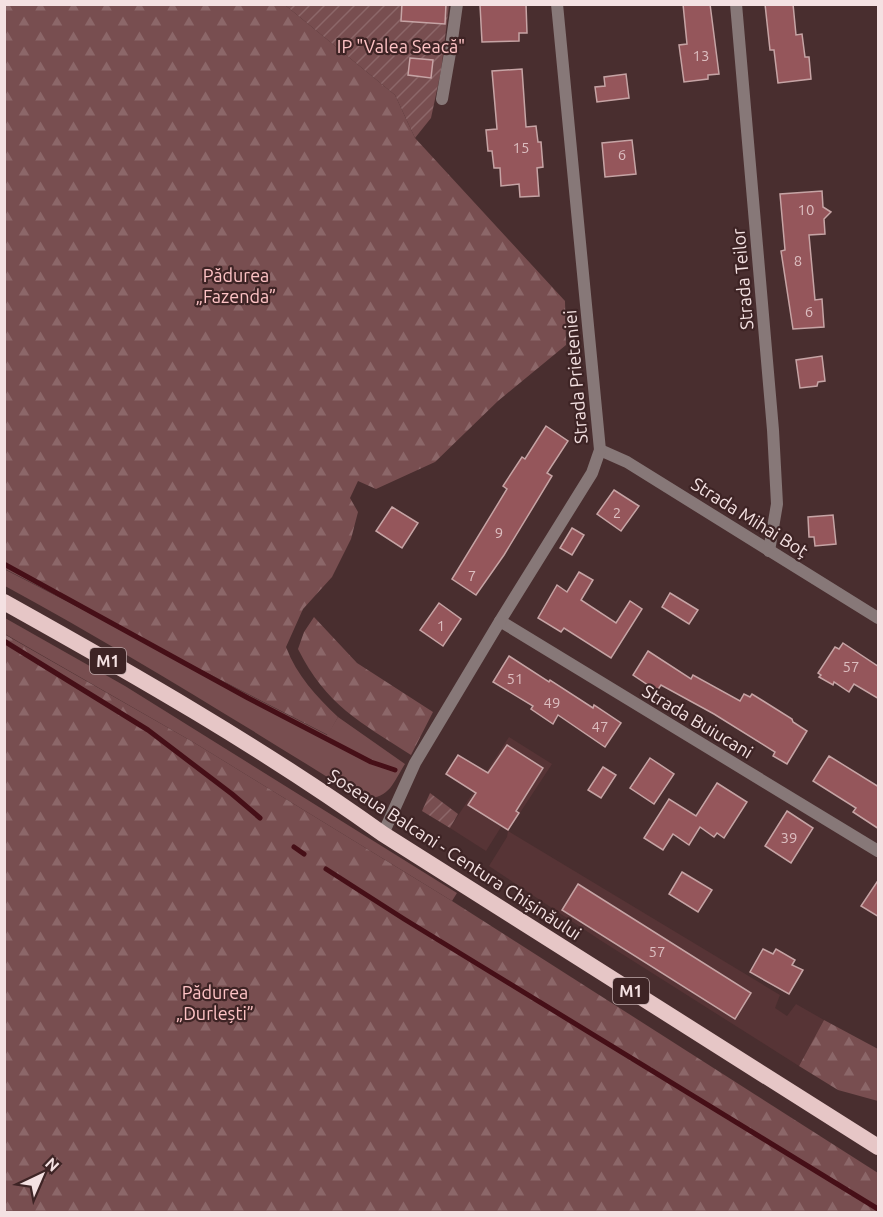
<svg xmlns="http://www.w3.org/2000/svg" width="883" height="1217" viewBox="0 0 883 1217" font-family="Ubuntu,sans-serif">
	<defs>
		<pattern id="forest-firs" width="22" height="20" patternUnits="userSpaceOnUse" patternTransform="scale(1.5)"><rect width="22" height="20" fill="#784e50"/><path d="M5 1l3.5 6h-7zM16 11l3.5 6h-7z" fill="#8c6769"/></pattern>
		<pattern id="garden-furrows" width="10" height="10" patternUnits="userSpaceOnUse" patternTransform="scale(1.5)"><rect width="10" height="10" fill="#784e50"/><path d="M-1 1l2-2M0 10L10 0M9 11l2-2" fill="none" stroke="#8c6769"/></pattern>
	</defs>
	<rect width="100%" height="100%" fill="#492e2f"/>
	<polygon fill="#573436" points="509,737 552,764 508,831 780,995 775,1008 787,1016 796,1004 824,1020 799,1066 600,940 489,866 507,837 508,831 501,827 486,851 450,828"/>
	<g fill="#784e50">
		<path d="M4,569l323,166 11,-18 67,47c-13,20 -15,36 -44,34 -117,-73 -235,-146 -356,-212z"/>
		<polygon points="5,618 125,686 457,893 452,901 193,742 5,634"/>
	</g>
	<g fill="url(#forest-firs)">
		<path d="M4,5h281l110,90 20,43 150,163 1,44 -68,56 -63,61 -59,27 -18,-8 -8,17 8,14 -7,27 -19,38 -29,32 -17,38c11,29 30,49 52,70l-10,18 -323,-166z"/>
		<path d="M314,617l43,46 76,49 -22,43c-51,-33 -85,-50 -113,-106l6,-17z"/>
		<polygon points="4,634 193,742 452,901 878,1173 878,1212 5,1212"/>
		<polygon points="824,1020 878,1049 878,1101 838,1090 799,1066"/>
	</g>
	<g fill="url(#garden-furrows)">
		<polygon points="285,5 449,5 441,71 431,118 415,138 395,95"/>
		<polygon points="430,793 458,814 450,828 422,811"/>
	</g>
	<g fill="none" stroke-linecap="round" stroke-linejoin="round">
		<g stroke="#460f17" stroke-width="5">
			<polyline points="4,564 248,698 371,762 395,770"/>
			<polyline points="4,641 148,730 232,794 260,818"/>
			<polyline points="294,847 304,854"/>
			<polyline points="326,869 404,919 878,1209"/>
		</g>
	</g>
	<g fill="#95565b" stroke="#c6a4a5" stroke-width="1.5">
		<polygon points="402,4 446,4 445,24 401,21"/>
		<polygon points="526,4 527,33 519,33 519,41 482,42 480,5"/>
		<polygon points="683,4 710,4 719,74 708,75 708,79 684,82 679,45 687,44"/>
		<polygon points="765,4 793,4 796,35 802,34 805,57 809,57 811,79 778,83 774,50 770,50"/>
		<polygon points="410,58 433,60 431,78 408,75"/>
		<polygon points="522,69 526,127 536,126 538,142 541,142 543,167 537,168 539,196 520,197 519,184 501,186 500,168 494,168 492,151 488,151 486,130 497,129 492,71"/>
		<polygon points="626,74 629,98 597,102 595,87 605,86 604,77"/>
		<polygon points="632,140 636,174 605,177 602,143"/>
		<polygon points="822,191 823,207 831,212 824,219 825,234 809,235 815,300 822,299 824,327 793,329 781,251 785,250 780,194"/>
		<polygon points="822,356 825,381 818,382 817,386 800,388 796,360"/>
		<polygon points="546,426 568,441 547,473 552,476 504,555 476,595 452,579 507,489 503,486 522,457 525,459"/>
		<polygon points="614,490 639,506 621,531 597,514"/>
		<polygon points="392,507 418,523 402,548 376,531"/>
		<polygon points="833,515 836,544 815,546 814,537 809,537 808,517"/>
		<polygon points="572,528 584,535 572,555 560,548"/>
		<polygon points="579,572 593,580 581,600 616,623 630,601 642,609 611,658 564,628 561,632 538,618 557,585 567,592"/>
		<polygon points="670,593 698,610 689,624 662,607"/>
		<polygon points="439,603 461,619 443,646 420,630"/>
		<polygon points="843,643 879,667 879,699 854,684 849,692 834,682 833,685 819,677 821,675 818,673 835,647 839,649"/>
		<polygon points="648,651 691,679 693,675 740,701 744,694 750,697 752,694 792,719 793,722 807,731 787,764 773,756 775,752 714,714 661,685 657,691 633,675"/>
		<polygon points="509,656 549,682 550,680 593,708 594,705 621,723 605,747 558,715 553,724 531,709 533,706 493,682"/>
		<polygon points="507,745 543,768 516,811 519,813 508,830 468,805 476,793 446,774 458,755 488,773"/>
		<polygon points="829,756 879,787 879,829 853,812 856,808 813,781"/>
		<polygon points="650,758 674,774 654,804 630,788"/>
		<polygon points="603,767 616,775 601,798 588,790"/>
		<polygon points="717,783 747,802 724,838 717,833 714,837 700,827 689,845 673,834 663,850 644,838 669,799 696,816"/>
		<polygon points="787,811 813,828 791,863 765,846"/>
		<polygon points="682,872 712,890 698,912 669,894"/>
		<polygon points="879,879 879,917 861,906"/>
		<polygon points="578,884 751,993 735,1019 562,910"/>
		<polygon points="763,949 773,954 776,949 795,960 792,965 803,970 789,994 750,972"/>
	</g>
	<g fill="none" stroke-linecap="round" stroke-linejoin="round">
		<g stroke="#877878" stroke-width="12">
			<polyline points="736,4 773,430 777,504 769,551"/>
			<polyline points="442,99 451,47 457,4"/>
			<polyline points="600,450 627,462 878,618"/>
			<polyline points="500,621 878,851"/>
			<polyline points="383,834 415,763 500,621 592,473 600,450 557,4"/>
		</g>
		<path stroke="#e6c6c6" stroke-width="16" d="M4,602c129,72 259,146 379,232l495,313"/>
	</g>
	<g text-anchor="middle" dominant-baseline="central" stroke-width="4.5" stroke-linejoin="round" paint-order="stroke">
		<g font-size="15" fill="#dcbec0">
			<text x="701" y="55">13</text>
			<text x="521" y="147">15</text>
			<text x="622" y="154">6</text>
			<text x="806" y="209">10</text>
			<text x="798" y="260">8</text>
			<text x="809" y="311">6</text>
			<text x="617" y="512">2</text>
			<text x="499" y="532">9</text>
			<text x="472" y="575">7</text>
			<text x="441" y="625">1</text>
			<text x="851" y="666">57</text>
			<text x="515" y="678">51</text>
			<text x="552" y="702">49</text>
			<text x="600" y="726">47</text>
			<text x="789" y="837">39</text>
			<text x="657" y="951">57</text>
		</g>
		<g fill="#3e2425" stroke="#bda8a9" stroke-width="1.5">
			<rect x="90" y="648" width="36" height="26" rx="4.5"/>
			<rect x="613" y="978" width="36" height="26" rx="4.5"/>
		</g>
		<g font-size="16" font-weight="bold" fill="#f4e1e2">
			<text x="108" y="661">M1</text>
			<text x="631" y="991">M1</text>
		</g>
		<g font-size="18" fill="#fec3c5" stroke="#3e2425">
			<text x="401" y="46">IP "Valea Seacă"</text>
			<text x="236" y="275">Pădurea<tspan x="236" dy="21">„Fazenda”</tspan></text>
			<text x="215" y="992">Pădurea<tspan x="215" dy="21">„Durlești”</tspan></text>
		</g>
		<g font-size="18" fill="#f4e1e2" stroke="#3e2425">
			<text transform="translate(742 279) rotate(-95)">Strada Teilor</text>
			<text transform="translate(575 377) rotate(-95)">Strada Prieteniei</text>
			<text transform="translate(750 517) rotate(32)">Strada Mihai Boț</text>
			<text transform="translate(698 721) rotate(31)">Strada Buiucani</text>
			<text transform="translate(455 854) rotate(33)">Șoseaua Balcani - Centura Chișinăului</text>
		</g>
	</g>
	<rect width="883" height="1217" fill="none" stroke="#f4e1e2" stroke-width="12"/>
	<g transform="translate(42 1175) rotate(44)" stroke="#3e2425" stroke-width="4.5" paint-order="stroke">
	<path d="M0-4.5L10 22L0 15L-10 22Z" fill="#f4e1e2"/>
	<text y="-9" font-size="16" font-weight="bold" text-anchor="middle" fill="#f4e1e2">N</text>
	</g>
</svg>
